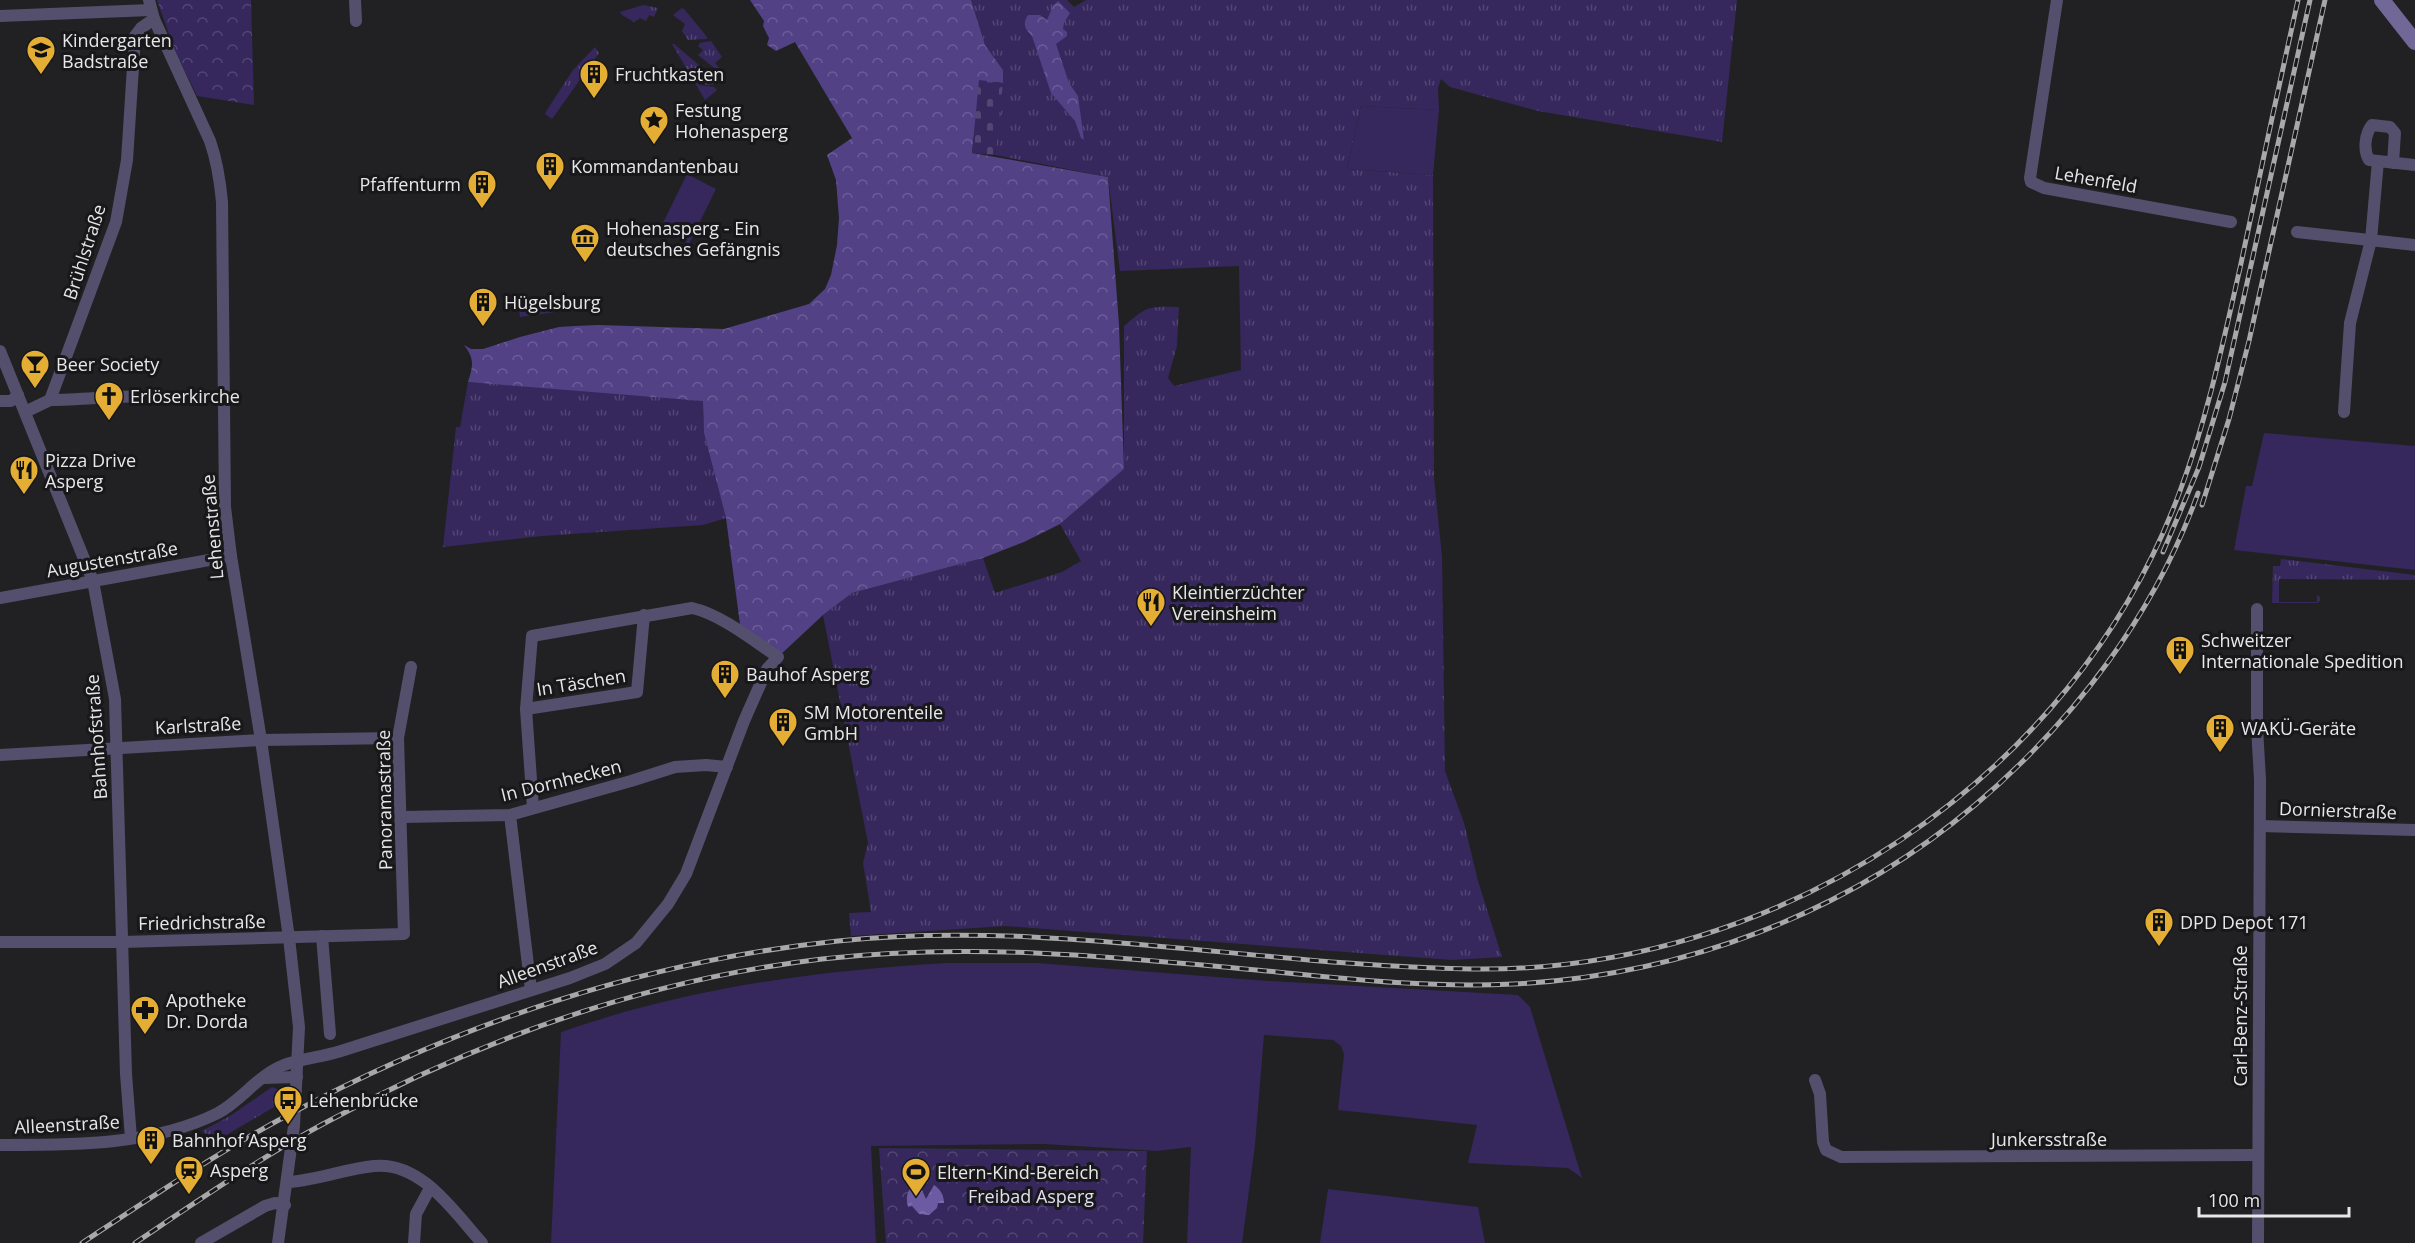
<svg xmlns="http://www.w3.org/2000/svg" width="2415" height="1243" viewBox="0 0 2415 1243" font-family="'Open Sans',sans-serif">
	<defs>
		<pattern id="grass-tufts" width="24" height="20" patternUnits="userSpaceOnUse" patternTransform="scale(1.5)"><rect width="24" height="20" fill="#36275d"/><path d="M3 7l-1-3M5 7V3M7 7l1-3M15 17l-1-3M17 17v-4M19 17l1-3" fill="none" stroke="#534674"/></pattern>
		<pattern id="forest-crowns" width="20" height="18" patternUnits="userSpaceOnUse" patternTransform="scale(1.5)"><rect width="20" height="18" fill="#534186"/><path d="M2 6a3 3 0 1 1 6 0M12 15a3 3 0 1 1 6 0" fill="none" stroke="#6c5c97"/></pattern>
		<pattern id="cemetery-stones" width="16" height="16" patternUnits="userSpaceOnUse" patternTransform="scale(1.5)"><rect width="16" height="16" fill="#36275d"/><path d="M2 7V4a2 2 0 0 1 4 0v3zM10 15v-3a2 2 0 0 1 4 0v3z" fill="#534674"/></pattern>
		<pattern id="park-crowns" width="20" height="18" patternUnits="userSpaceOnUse" patternTransform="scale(1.5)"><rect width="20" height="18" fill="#36275d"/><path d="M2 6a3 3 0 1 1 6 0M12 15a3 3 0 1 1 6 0" fill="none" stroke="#534674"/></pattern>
		<pattern id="water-ripples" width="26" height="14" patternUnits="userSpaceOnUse" patternTransform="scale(1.5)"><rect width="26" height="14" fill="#6c5ba2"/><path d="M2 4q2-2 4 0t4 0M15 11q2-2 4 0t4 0" fill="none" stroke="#8173af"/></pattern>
	</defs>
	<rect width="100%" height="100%" fill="#212123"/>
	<g fill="url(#grass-tufts)">
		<path d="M971,0h96l7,7 12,-7h651l-15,142 -184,-31 -88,-24 -9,-8 -3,9 1,22 -78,-4 -14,63 86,6 1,303 8,79 3,214 19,52 14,58 24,76 -50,3 -446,-34 -155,10 -2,-23 22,-1 -8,-49 5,-20 -45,-228 29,-22 131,-35 12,35 67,-21 19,-11 -21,-37 64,-55v-143c23,-20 24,-20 55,-19l-2,39 -9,32 6,8 67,-16 -2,-104 -119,5 -12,-94 -113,-22 8,-85 -18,-25z"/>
		<polygon points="643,5 658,8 654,17 649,15 646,21 640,18 634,22 622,15 620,12"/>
		<polygon points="682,8 685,10 707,37 707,39 688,40 682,31 685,24 673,15"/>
		<polygon points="711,41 722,57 715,63 725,74 723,75 698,55 703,50 698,46 700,43"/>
		<polygon points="672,44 674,44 718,81 714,84 706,85 704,82 707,81 699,68 692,73 699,85 714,87 717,90 705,100"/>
		<polygon points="595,47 599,53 552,119 545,114 547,110 573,70"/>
		<polygon points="578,300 576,309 520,317 519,306"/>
		<polygon points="468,382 703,400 704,433 726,518 703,525 542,536 443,547 456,427 460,427"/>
		<polygon points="2281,559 2415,575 2415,580 2279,579 2279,602 2317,602 2317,595 2320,597 2320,601 2317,603 2272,603 2273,566 2280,566"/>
		<polygon points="272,1087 282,1091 286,1100 216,1141 202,1131 230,1116"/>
	</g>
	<g fill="url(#forest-crowns)">
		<path d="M750,0h221l14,45 18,25v13l-23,-2 -8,72 136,24 11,148 5,144 -64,55 -36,18 -41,16 -131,35 -29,22 -45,42 -37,-25 -15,-114 -22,-85 -1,-32 -235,-19c5,-16 7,-23 -4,-37l7,4h12l37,-12 39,-10 16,-1 23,-1 126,4 85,-25 16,-15 6,-14 6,-30 2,-27 -3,-38 -9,-25 25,-17 -57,-96 -19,9 -9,-6 2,-7 -6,-12 1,-5z"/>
		<path d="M1058,1l12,12 -6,10 -1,6 4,3v4l-11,8 13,39 9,13 6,44 -3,-2 -6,-17 -24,-28 -19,-57c-7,-7 -10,-12 -4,-21h12l7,5 6,-14z"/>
	</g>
	<polygon fill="url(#cemetery-stones)" points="979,80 1003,83 995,155 972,153"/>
	<g fill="url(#park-crowns)">
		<polygon points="157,0 251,0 254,105 197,96 175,51"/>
		<polygon points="879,1148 1147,1151 1143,1243 886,1243"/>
	</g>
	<g fill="#36275d">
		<polygon points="1361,106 1439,110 1433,175 1347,169"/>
		<polygon points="687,174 716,189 689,244 660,229"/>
		<polygon points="2264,433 2415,446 2415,570 2234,550 2246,486 2252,486"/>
		<path d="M946,963h91l231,18 250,14 12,12 52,171 -14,-10 -100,-5 9,-38 -139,-15 6,-56 -3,-8 -8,-6 -69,-5 -9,110 -13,98h-55l4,-96 -34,4 -113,-7 -173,2 5,97h-325l10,-211c127,-44 251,-61 385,-69z"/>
		<polygon points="984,1161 1013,1161 1012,1175 984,1174"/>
		<polygon points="1328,1189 1478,1207 1485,1243 1320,1243"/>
	</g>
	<path fill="url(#water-ripples)" d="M918,1181l8,18 8,-14c6,4 10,10 10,18h-6l-1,5 -8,7 -10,-1 -7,-8 -4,1c-3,-12 0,-19 10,-26z"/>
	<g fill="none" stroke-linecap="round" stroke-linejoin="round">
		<g stroke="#544f6d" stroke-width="12">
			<path d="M149,0l5,19 56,122c7,20 10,39 12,61l3,305 6,49 30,184 28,198 10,89 -5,99 -16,117"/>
			<polyline points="355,0 356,21"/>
			<polyline points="2057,0 2030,178 2031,182 2044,188 2231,222"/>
			<polyline points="0,16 151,10"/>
			<path d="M2393,163l2,-30 -5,-6 -18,-2c-7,9 -9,25 -3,35l46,5"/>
			<polyline points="2297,232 2415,245"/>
			<polyline points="0,351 93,581 115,699 126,1074 131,1138"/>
			<path d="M50,400c38,0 76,-6 113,-3"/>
			<polyline points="0,401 11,401 18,395"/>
			<polyline points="25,412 50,400 116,222 127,160 135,36 141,28 154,19"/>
			<polyline points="2344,412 2350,323 2371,240 2378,161"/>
			<polyline points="0,598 231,556"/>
			<polyline points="2257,609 2257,728 2260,779 2258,1243"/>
			<polyline points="526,709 637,692 644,615"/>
			<polyline points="0,755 261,740 398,738"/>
			<polyline points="510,815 531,990"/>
			<polyline points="402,817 510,815 631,781 675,767 706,765 727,767"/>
			<polyline points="2260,826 2415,830"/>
			<polyline points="322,936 330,1034"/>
			<polyline points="0,942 122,942 404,934 398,738 411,667"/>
			<polyline points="263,1078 297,1077"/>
			<polyline points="1815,1080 1820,1094 1823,1142 1826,1150 1841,1157 2258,1155"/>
			<path d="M0,1145c72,0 152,1 218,-32 24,-13 40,-38 66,-48 17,-6 38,-8 57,-14 76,-24 152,-49 229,-73l35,-14 31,-21 32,-39 18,-30 58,-153 23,-52 11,-12c-24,-16 -58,-43 -86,-49l-160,28 -6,73 7,99"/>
			<path d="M288,1182c29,-2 57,-13 86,-16 47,-5 80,46 108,77"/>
			<polyline points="201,1243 265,1206 275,1203 285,1205"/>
			<polyline points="414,1243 416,1214 430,1188"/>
		</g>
		<polyline stroke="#726898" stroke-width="16" points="2382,0 2415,42"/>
		<g stroke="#a8a8aa" stroke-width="5">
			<g id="rail">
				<polyline points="2202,505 2229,419 2249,341 2325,0"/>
				<polyline points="2163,552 2199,467 2225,382 2310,0"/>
				<path d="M82,1243c68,-45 136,-91 208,-129 170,-91 356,-153 548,-173 212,-22 421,25 633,28 305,5 603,-189 709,-478 27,-72 43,-148 60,-223 19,-89 38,-179 58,-268"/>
				<path d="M135,1243c61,-41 123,-84 188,-119 156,-85 322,-144 499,-165 150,-17 295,-2 445,12 81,8 164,17 246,13 168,-8 333,-70 462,-179 98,-83 180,-191 223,-312"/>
			</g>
		</g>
		<use href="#rail" stroke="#18171a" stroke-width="3" stroke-dasharray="9" stroke-linecap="butt"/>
	</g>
	<defs>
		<g id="school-pin" transform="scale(1.5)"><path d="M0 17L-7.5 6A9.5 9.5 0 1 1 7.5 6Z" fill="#e4ae35" stroke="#18171a"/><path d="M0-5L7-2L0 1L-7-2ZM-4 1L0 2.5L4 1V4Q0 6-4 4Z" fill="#111"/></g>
		<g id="building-pin" transform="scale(1.5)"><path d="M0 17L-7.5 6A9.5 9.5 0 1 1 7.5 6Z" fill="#e4ae35" stroke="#18171a"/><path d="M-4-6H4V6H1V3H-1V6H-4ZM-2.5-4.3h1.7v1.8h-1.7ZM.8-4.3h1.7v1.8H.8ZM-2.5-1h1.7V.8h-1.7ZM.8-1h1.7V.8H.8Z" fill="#111"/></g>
		<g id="sight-pin" transform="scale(1.5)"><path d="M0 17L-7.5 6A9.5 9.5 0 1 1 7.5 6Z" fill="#e4ae35" stroke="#18171a"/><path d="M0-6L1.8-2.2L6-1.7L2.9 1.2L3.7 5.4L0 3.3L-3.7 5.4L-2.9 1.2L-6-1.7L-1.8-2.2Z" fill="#111"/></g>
		<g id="museum-pin" transform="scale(1.5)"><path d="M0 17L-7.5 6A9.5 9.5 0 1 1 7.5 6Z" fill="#e4ae35" stroke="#18171a"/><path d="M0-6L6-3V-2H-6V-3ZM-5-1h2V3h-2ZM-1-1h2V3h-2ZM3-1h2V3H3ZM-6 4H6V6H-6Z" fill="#111"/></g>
		<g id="bar-pin" transform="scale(1.5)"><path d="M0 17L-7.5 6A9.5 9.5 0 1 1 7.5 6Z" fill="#e4ae35" stroke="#18171a"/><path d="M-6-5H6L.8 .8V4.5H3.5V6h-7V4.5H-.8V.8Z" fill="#111"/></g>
		<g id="church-pin" transform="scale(1.5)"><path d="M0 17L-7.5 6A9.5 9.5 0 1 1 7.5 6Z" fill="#e4ae35" stroke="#18171a"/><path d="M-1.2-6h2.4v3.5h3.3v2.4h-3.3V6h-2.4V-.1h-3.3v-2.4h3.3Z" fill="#111"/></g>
		<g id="restaurant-pin" transform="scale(1.5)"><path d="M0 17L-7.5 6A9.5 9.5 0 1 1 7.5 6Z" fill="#e4ae35" stroke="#18171a"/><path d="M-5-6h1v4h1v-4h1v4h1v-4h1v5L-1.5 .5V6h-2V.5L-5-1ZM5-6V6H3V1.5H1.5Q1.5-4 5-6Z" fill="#111"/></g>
		<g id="pharmacy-pin" transform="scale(1.5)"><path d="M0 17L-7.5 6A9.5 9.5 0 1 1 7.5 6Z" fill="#e4ae35" stroke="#18171a"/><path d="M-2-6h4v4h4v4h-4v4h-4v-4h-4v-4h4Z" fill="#111"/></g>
		<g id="bus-pin" transform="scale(1.5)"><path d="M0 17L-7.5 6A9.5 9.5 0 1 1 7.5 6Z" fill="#e4ae35" stroke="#18171a"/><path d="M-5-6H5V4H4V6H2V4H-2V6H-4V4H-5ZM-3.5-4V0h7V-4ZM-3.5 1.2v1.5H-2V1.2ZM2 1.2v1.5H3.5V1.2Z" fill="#111"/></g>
		<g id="station-pin" transform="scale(1.5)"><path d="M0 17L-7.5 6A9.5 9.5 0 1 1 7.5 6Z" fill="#e4ae35" stroke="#18171a"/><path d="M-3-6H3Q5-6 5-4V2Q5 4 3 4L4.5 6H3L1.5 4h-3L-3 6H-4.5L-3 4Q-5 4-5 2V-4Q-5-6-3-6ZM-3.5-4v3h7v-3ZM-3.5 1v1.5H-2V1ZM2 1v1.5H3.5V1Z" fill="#111"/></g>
		<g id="stadium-pin" transform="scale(1.5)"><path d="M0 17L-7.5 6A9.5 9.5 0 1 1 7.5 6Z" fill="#e4ae35" stroke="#18171a"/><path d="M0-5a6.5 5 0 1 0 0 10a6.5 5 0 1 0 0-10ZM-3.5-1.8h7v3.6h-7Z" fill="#111"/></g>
	</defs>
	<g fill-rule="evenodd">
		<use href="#school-pin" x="41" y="50"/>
		<use href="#building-pin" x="594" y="74"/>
		<use href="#sight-pin" x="654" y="120"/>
		<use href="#building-pin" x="550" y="166"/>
		<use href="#building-pin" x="482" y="184"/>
		<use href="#museum-pin" x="585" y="238"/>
		<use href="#building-pin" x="483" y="302"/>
		<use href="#bar-pin" x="35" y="364"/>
		<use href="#church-pin" x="109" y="396"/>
		<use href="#restaurant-pin" x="24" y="470"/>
		<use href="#restaurant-pin" x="1151" y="602"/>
		<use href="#building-pin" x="2180" y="650"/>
		<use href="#building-pin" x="725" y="674"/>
		<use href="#building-pin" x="783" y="722"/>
		<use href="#building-pin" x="2220" y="728"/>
		<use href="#building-pin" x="2159" y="922"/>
		<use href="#pharmacy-pin" x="145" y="1010"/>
		<use href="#bus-pin" x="288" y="1100"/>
		<use href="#building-pin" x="151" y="1140"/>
		<use href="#station-pin" x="189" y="1170"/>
		<use href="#stadium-pin" x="916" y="1172"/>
	</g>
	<g text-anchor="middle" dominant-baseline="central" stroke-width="6" stroke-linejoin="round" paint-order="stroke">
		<g font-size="18" fill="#e7e7e9" stroke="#18171a" text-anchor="start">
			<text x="62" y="40">Kindergarten<tspan x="62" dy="21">Badstraße</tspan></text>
			<text x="615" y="74">Fruchtkasten</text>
			<text x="675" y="110">Festung<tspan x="675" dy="21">Hohenasperg</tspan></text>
			<text x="571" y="166">Kommandantenbau</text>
			<text x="461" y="184" text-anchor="end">Pfaffenturm</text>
			<text x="606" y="228">Hohenasperg - Ein<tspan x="606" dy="21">deutsches Gefängnis</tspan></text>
			<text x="504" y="302">Hügelsburg</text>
			<text x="56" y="364">Beer Society</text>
			<text x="130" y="396">Erlöserkirche</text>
			<text x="45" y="460">Pizza Drive<tspan x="45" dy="21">Asperg</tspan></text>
			<text x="1172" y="592">Kleintierzüchter<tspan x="1172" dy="21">Vereinsheim</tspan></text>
			<text x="2201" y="640">Schweitzer<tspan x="2201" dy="21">Internationale Spedition</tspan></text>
			<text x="746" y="674">Bauhof Asperg</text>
			<text x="804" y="712">SM Motorenteile<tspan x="804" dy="21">GmbH</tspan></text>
			<text x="2241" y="728">WAKÜ-Geräte</text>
			<text x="2180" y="922">DPD Depot 171</text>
			<text x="166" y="1000">Apotheke<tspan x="166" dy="21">Dr. Dorda</tspan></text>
			<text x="309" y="1100">Lehenbrücke</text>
			<text x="172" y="1140">Bahnhof Asperg</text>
			<text x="210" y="1170">Asperg</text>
			<text x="937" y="1172">Eltern-Kind-Bereich</text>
		</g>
		<g font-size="18" fill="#e7e7e9" stroke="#18171a">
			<text transform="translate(2096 179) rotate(10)">Lehenfeld</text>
			<text transform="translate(84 252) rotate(-72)">Brühlstraße</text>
			<text transform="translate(212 527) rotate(-95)">Lehenstraße</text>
			<text transform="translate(112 559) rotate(-10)">Augustenstraße</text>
			<text transform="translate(581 682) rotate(-9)">In Täschen</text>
			<text transform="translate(198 725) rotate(-3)">Karlstraße</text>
			<text transform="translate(96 737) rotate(-94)">Bahnhofstraße</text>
			<text transform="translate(561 780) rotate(-14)">In Dornhecken</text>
			<text transform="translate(384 800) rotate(-91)">Panoramastraße</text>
			<text transform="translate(2338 810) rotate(2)">Dornierstraße</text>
			<text transform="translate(202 922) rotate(-1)">Friedrichstraße</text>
			<text transform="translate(547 964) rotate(-20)">Alleenstraße</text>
			<text transform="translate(2240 1016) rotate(-90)">Carl-Benz-Straße</text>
			<text transform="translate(67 1124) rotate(-3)">Alleenstraße</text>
			<text x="2049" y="1139">Junkersstraße</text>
		</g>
		<g font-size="18" fill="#e1def2" stroke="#18171a">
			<text x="1031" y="1196">Freibad Asperg</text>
		</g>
	</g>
	<path d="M2199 1207v9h150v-9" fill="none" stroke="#e7e7e9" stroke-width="3"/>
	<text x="2208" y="1207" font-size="18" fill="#e7e7e9" stroke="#18171a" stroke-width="4.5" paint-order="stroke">100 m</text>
</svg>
